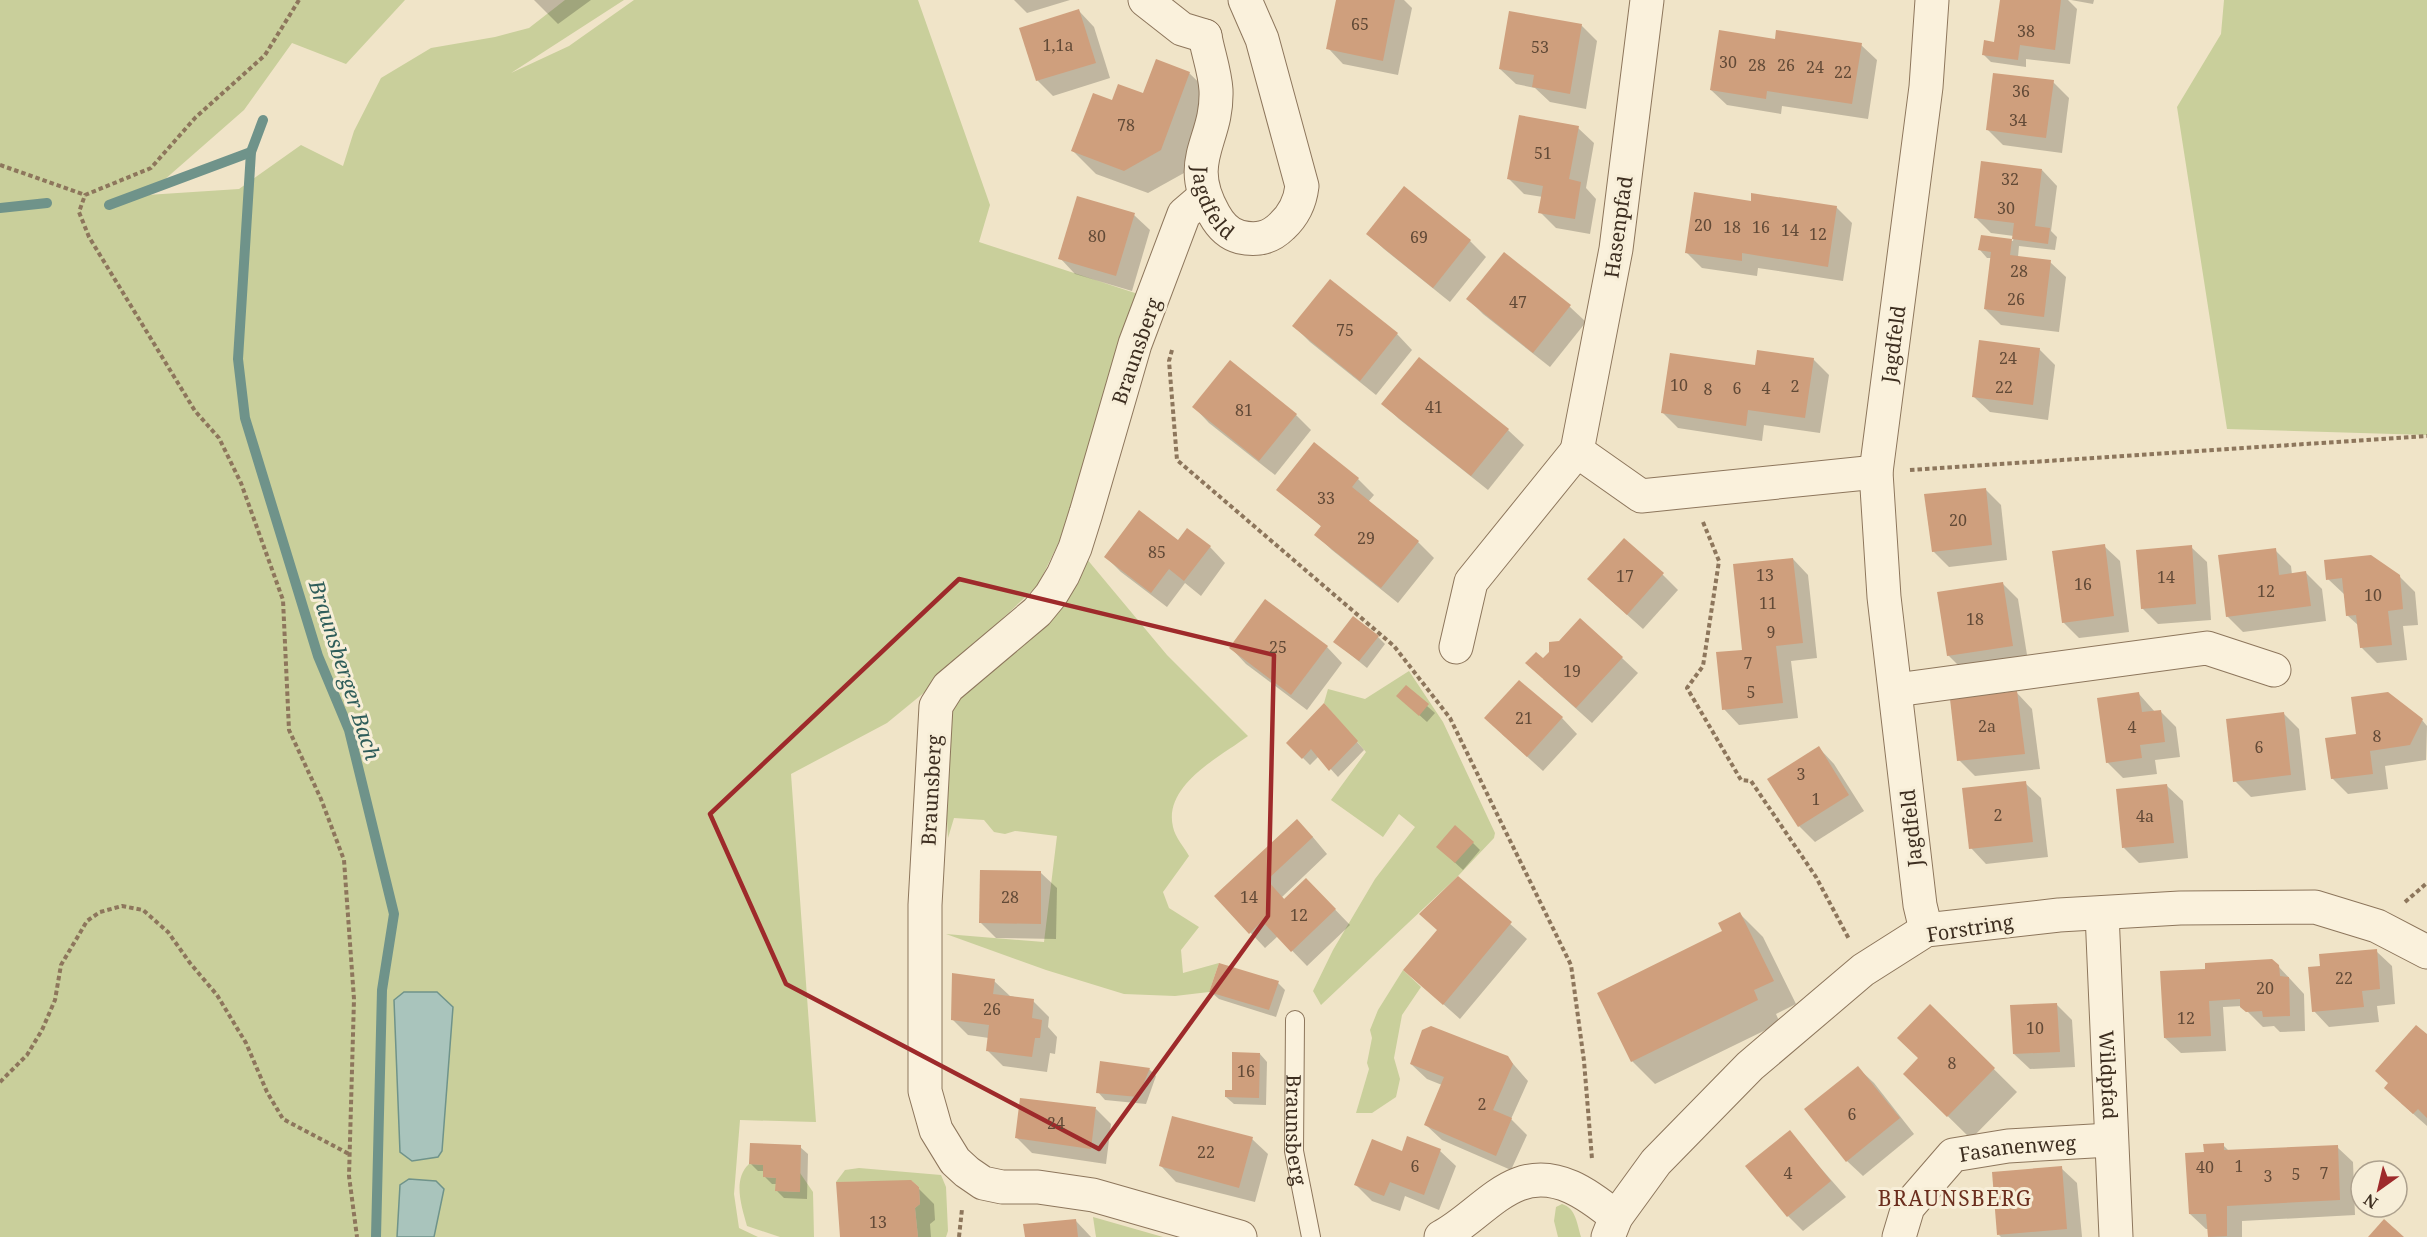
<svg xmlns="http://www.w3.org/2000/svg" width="2427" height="1237" viewBox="0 0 2427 1237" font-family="'Noto Serif',serif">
	<rect width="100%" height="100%" fill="#f0e4c8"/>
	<g fill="#c9cf9b">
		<polygon points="0,0 405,0 346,64 292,43 244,110 147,195 239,189 301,145 343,166 354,131 381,78 431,48 495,37 529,28 565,0 624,0 511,73 569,46 634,0 918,0 990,205 979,242 1138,294 1059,542 1038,585 926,691 887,723 791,774 816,1122 740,1120 734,1194 739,1228 758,1237 0,1237"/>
		<polygon points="2224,0 2427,0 2427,435 2227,429 2177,107 2221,34"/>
		<path d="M1086,558l81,97 81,81c-28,21 -85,49 -75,91 2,10 11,20 16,29l-26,36 6,16 30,19 -18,23 2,23 36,-10 -10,29 -34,4 -51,-2 -78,-24 -100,-36 98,8 13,-106 -42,-5 -10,3 -11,-2 -10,-12 -30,-2 -6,20 -5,-89 5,-35 10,-17z"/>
		<polygon points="1409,671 1443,722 1495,833 1494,838 1458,876 1321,1005 1313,991 1333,950 1375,879 1415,827 1399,814 1383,837 1331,800 1366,752 1324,703 1328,689 1365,699"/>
		<polygon points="1403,970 1421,987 1402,1015 1394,1058 1400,1079 1396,1097 1372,1113 1356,1113 1369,1069 1367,1063 1372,1038 1370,1030 1378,1010"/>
		<path d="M749,1164l14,1v12l13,1v13l23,1 1,-19 13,19 1,45h-34l-33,-11c-5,-19 -15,-46 2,-62z"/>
		<polygon points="859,1168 941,1175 946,1187 948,1231 946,1237 918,1237 915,1208 920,1204 919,1187 912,1181 836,1182 845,1170"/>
		<path d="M1562,1204c14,4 15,20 19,33h-23l-4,-16 2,-14z"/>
		<polygon points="1093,1217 1163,1237 1096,1237"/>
	</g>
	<g fill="#a9c4bc" stroke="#6f938a" stroke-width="1.5">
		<polygon points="404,992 437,992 453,1007 442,1151 438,1157 412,1161 400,1152 394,1000"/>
		<polygon points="409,1179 436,1181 444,1189 434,1237 397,1237 400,1185"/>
	</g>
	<g fill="#0003">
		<polygon points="534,0 591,0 558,24"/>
		<polygon points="1014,0 1070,0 1027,13"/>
		<polygon points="1337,0 1404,0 1412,8 1398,75 1343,64 1328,48"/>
		<polygon points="2001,0 2068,0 2077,9 2070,64 2026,59 2026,67 1991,62 1984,55 1999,44"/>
		<polygon points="2071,0 2094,0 2093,4"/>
		<polygon points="1079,11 1094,27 1110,78 1053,96 1037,80"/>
		<polygon points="1581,25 1597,41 1586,109 1550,102 1535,88 1516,84 1500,69"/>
		<polygon points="1777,40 1861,45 1877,60 1868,119 1782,106 1781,114 1727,105 1711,90"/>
		<polygon points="1189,73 1213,96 1184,173 1148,193 1096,174 1073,151 1113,102 1144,95"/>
		<polygon points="2053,82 2069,98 2062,153 2003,145 1987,129"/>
		<polygon points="1578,128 1594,143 1586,188 1596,199 1590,234 1556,228 1540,212 1543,197 1524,194 1508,178"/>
		<polygon points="2042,170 2057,186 2051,231 2057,237 2055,250 2019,246 2018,257 2050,262 2066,277 2059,332 2001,325 1985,309 1991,258 1987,258 1980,250 1982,236 2013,241 2014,236 1991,233 1976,218"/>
		<polygon points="1404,189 1470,241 1486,257 1450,302 1384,249 1368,234"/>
		<polygon points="1752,202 1836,207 1852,223 1843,281 1758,268 1757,276 1702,268 1686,252"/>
		<polygon points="1134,215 1150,230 1132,291 1075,274 1060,258"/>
		<polygon points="1504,254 1570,307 1586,322 1550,367 1483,314 1468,299"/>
		<polygon points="1294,326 1397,334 1412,350 1376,395 1310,342"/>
		<polygon points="2039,349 2055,365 2048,420 1990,412 1974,397"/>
		<polygon points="1419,359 1508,430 1524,445 1488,490 1399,419 1383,404"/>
		<polygon points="1813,359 1829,375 1820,433 1764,425 1762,441 1678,428 1662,412 1756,367"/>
		<polygon points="1194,407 1296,415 1311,430 1275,475 1209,423"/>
		<polygon points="1315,444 1358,479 1374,495 1368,502 1418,542 1434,558 1398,603 1332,550 1316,535 1322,527 1278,490"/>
		<polygon points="1985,489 2001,505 2007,560 1949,567 1933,551"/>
		<polygon points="1178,542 1210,547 1225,563 1201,596 1185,583 1167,607 1121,572 1106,557"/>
		<polygon points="2104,546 2120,561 2129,632 2079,638 2063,622"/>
		<polygon points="2191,547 2207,562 2211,620 2158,624 2142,608"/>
		<polygon points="2275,550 2291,566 2292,575 2306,573 2322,589 2326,621 2243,632 2227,616"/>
		<polygon points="1793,559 1808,575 1817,658 1791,661 1798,718 1739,725 1724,709 1744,651"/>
		<polygon points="2326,561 2399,576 2415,592 2418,625 2403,626 2407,660 2377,663 2361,647 2359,626 2347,615 2345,595 2328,579"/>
		<polygon points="1662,574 1678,590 1643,629 1605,595"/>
		<polygon points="2003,584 2018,599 2028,661 1964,671 1948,655"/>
		<polygon points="1378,637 1385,644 1367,668 1335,642"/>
		<polygon points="1327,647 1342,663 1307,710 1246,664 1231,648"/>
		<polygon points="1622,658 1638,673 1592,723 1543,679 1543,661"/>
		<polygon points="2017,693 2032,709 2040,769 1975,776 1959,760"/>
		<polygon points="2139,694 2155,712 2160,711 2176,727 2180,757 2155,760 2157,774 2123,778 2107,762"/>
		<polygon points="1406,703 1427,706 1435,713 1427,722"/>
		<polygon points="1331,712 1364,750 1338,777 1319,756 1310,765 1288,743"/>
		<polygon points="2284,714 2299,729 2306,790 2251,797 2235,781"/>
		<polygon points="1562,718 1577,734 1543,771 1502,734"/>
		<polygon points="2422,720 2427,726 2426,760 2385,766 2388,789 2348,794 2332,778 2357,736"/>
		<polygon points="1819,748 1834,764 1864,811 1815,842 1799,826 1769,779"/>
		<polygon points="2025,783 2041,798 2048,857 1986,864 1971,848"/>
		<polygon points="2167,786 2183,801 2188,858 2139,863 2124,848"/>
		<polygon points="1312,836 1327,854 1282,897 1285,900 1322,896 1350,925 1307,966 1278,936 1265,948 1216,896"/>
		<polygon points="1473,843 1480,850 1463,870 1438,847"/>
		<polygon points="1041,873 1057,888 1056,939 996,938 980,922"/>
		<polygon points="1458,878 1527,939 1460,1019 1405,970 1438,930"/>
		<polygon points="1740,914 1763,937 1796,1004 1776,1014 1780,1023 1655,1084 1632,1061 1724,932"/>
		<polygon points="2376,951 2392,966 2395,1004 2377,1006 2379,1022 2329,1027 2314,1011 2322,968"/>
		<polygon points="2278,966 2304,994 2305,1031 2280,1032 2274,1026 2263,1027 2242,1006 2223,1007 2226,1051 2181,1053 2165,1038 2162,972"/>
		<polygon points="994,981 1010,996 1033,1001 1049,1017 1048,1027 1057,1037 1055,1054 1050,1053 1047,1072 1003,1066 987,1050 989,1038 968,1035 952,1019"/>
		<polygon points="1278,983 1285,990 1276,1017 1219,999 1211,992"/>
		<polygon points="2056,1004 2072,1020 2075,1067 2030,1069 2014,1054"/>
		<polygon points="1930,1006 2017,1092 1971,1139 1905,1074 1920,1059"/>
		<polygon points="2427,1036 2427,1126 2401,1103"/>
		<polygon points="1260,1054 1267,1062 1266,1105 1234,1104 1226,1097 1233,1092"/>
		<polygon points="1508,1058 1528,1081 1511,1119 1527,1135 1511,1170 1442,1140 1426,1125 1442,1085 1427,1079 1411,1064"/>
		<polygon points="1858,1068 1874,1083 1914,1134 1863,1176 1847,1161"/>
		<polygon points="1149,1069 1156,1076 1146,1104 1105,1100 1098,1092"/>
		<polygon points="1096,1109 1111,1124 1106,1164 1032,1153 1017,1138"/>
		<polygon points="1789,1132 1846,1197 1803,1231 1788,1216"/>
		<polygon points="1408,1138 1440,1151 1456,1166 1439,1210 1405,1196 1400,1211 1372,1201 1356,1185 1402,1153"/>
		<polygon points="1252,1139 1268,1154 1255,1202 1176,1182 1161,1166"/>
		<polygon points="2223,1145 2230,1152 2337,1147 2353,1162 2355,1215 2242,1221 2242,1237 2210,1237 2209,1229 2206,1229 2190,1214 2205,1153"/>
		<polygon points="800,1147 808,1154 807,1199 784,1198 777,1191 777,1184 772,1184 764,1176 765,1171 758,1171 751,1164"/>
		<polygon points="2061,1168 2077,1183 2082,1237 2001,1237 1999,1235"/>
		<polygon points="918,1188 934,1204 935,1220 930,1224 931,1237 842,1237"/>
		<polygon points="1075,1220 1091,1237 1026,1237"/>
	</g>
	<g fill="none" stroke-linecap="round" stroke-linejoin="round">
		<g stroke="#6f938a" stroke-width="10">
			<polyline points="263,120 251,152 238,359 245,418 318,656 349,730 394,914 382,990 376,1237"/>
			<polyline points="109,205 251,152"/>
			<polyline points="0,208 47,203"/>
		</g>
	</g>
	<g fill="#cf9f7d">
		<polygon points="1336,0 1395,0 1383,61 1326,49"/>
		<polygon points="2000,0 2061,0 2055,50 2020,45 2018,60 1982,55 1984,40 1994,42"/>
		<polygon points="1079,9 1096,63 1036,81 1019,28"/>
		<polygon points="1509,11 1582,24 1570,94 1532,87 1534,75 1499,69"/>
		<polygon points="1719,30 1775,39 1776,30 1862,43 1852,104 1767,91 1766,99 1710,90"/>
		<polygon points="1156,59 1190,72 1161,150 1124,171 1071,151 1093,93 1112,100 1118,84 1143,93"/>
		<polygon points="1993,73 2054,80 2046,138 1986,130"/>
		<polygon points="1519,115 1579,126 1569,179 1581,182 1575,219 1538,213 1543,186 1507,179"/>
		<polygon points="1981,161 2042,169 2035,226 2050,228 2048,244 2012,239 2014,223 1974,218"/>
		<polygon points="1404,186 1471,240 1433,288 1366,234"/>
		<polygon points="1694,192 1751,201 1751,193 1837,206 1828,267 1742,253 1742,261 1685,253"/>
		<polygon points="1077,196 1135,213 1116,276 1058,259"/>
		<polygon points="1981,235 2012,239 2010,255 2051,260 2044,317 1984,309 1991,252 1978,250"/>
		<polygon points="1504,252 1571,305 1533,353 1466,299"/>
		<polygon points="1330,279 1398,333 1360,381 1292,326"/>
		<polygon points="1979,340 2040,348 2033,405 1972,397"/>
		<polygon points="1757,350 1814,358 1805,418 1748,410 1746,426 1661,413 1670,353 1755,365"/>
		<polygon points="1419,357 1509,429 1471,476 1381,404"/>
		<polygon points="1230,360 1297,414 1259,461 1192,407"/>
		<polygon points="1314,442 1359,478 1352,487 1419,541 1381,588 1314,535 1321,526 1276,490"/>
		<polygon points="1986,488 1992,545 1932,552 1924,494"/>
		<polygon points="1139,510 1178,540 1187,528 1211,546 1184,581 1169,569 1151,593 1104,557"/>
		<polygon points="1624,538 1664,573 1627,615 1587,579"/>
		<polygon points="2105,544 2114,616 2062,623 2052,551"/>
		<polygon points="2192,545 2196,604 2141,609 2136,550"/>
		<polygon points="2276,548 2279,575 2306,571 2311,606 2226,617 2218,555"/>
		<polygon points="2371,555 2400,575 2403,609 2388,611 2392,645 2360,648 2356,615 2346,616 2342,578 2326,580 2324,560"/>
		<polygon points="1793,558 1803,643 1776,646 1783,703 1722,710 1716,652 1742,650 1733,564"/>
		<polygon points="2003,582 2013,646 1947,656 1937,592"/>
		<polygon points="1265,599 1328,646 1291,695 1229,648"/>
		<polygon points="1353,616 1379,636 1359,661 1333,642"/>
		<polygon points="1580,618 1623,657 1576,708 1525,663 1536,652 1543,658 1549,652 1549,642 1559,641"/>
		<polygon points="1519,680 1563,717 1527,757 1484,718"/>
		<polygon points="1406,685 1429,704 1419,716 1396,696"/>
		<polygon points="2017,691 2025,754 1957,761 1950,699"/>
		<polygon points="2139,692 2142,712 2161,710 2165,742 2140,745 2142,758 2106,763 2097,698"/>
		<polygon points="2388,692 2423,719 2410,745 2370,751 2373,774 2331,779 2325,738 2356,734 2351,697"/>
		<polygon points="1324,703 1358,741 1329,771 1311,749 1302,759 1286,743"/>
		<polygon points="2284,712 2291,775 2233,782 2226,719"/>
		<polygon points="1819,746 1849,795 1798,827 1767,779"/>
		<polygon points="2026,781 2033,842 1969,849 1962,788"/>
		<polygon points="2167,784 2174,843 2122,848 2116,789"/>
		<polygon points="1297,819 1313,837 1267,880 1284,899 1306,878 1336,909 1291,952 1262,921 1249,934 1214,896"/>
		<polygon points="1455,825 1474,842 1455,863 1436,847"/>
		<polygon points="980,870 1041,871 1041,924 979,923"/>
		<polygon points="1458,876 1512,922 1443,1005 1403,970 1437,930 1419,914"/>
		<polygon points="1740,912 1774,981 1754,990 1758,1000 1631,1062 1597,993 1722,931 1718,923"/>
		<polygon points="2377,949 2380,989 2362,991 2364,1007 2312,1012 2308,967 2320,966 2319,954"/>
		<polygon points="2272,959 2279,965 2280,976 2289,977 2290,1016 2263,1017 2262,1011 2246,1012 2240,1007 2240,999 2209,1001 2211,1036 2164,1038 2160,971 2205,969 2205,963"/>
		<polygon points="1219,963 1279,981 1269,1010 1209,992"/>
		<polygon points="952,973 995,979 993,994 1034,999 1032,1018 1042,1020 1040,1038 1035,1038 1032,1057 986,1051 989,1025 951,1020"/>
		<polygon points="2057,1003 2060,1052 2013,1054 2010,1005"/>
		<polygon points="1930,1004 1995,1068 1947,1117 1903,1074 1918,1058 1897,1038"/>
		<polygon points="2416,1025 2427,1034 2427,1118 2418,1109 2413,1114 2384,1088 2388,1083 2375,1071"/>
		<polygon points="1431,1026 1508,1056 1513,1064 1493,1110 1512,1118 1496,1156 1424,1125 1444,1077 1410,1064 1422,1030"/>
		<polygon points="1232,1052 1260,1053 1259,1098 1225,1097 1225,1090 1232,1090"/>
		<polygon points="1100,1061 1150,1068 1138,1097 1096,1093"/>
		<polygon points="1858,1066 1900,1118 1846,1162 1804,1109"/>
		<polygon points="1020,1098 1096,1107 1091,1149 1015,1138"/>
		<polygon points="1172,1116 1253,1137 1239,1188 1159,1166"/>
		<polygon points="1790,1130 1831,1181 1787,1217 1745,1166"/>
		<polygon points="1407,1136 1441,1149 1424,1195 1390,1182 1384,1196 1354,1185 1372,1139 1402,1151"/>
		<polygon points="750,1143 801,1145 800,1192 775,1191 776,1178 763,1177 763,1165 749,1164"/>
		<polygon points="2224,1143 2224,1150 2338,1145 2340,1200 2227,1206 2227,1236 2208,1237 2206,1214 2189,1214 2185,1153 2204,1152 2203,1144"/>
		<polygon points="2062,1166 2067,1229 1997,1235 1992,1172"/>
		<polygon points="911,1180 919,1187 920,1204 915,1208 918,1237 840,1237 836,1182"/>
		<polygon points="1076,1219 1078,1237 1025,1237 1023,1224"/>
		<polygon points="2384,1219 2404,1237 2368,1237"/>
	</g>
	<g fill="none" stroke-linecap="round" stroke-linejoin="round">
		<g stroke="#8d765c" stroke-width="20">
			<g id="lane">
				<path id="s1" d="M1295,1020l-1,131 17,86"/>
			</g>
		</g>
		<g stroke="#8d765c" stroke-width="35">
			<g id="street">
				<polyline points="1145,0 1182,29 1205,36"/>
				<polyline points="1647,0 1616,249 1577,451 1641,496 1876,472"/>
				<path id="s2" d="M1205,36c3,17 10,36 11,54 2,52 -33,69 -2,124 6,11 14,20 26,23 17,4 30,1 42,-11 12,-11 18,-23 20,-40l-40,-147 -17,-39"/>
				<polyline points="1205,196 1184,214 1135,344 1086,513 1075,548 1063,575 1051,595 1037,612 948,687 936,706 925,905 925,1091 936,1130 955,1161 967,1172 983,1183 1002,1187 1038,1187 1093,1195 1240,1237"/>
				<polyline points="1456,647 1471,582 1577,451"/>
				<polyline points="1896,690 2207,648 2274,670"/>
				<path id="s3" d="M2102,913l14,324"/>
				<path id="s4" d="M1926,930l-6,-25 -36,-308 -8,-125 50,-385 6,-87"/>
				<path d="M1441,1237c27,-14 51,-43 78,-53 37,-14 70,11 97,33"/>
				<polyline points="1608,1237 1616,1217 1656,1162 1750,1066 1863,970 1926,930 2059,915 2180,908 2315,907 2377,926 2427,952"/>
				<path id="s5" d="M1899,1237l9,-30 45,-52 55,-9 102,-6"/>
			</g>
		</g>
		<g stroke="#8d765c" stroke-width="4" stroke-dasharray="4.5 3" stroke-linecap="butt">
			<polyline points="299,0 265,55 195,118 151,168 85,195 79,212 89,237 195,411 219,438 241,483 283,600 289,730 321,799 344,860 354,999 349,1176 357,1237"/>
			<polyline points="0,165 85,195"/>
			<polyline points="1172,350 1169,361 1177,460 1394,646 1450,718 1571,965 1584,1061 1592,1159"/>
			<polyline points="1910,470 2427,436"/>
			<polyline points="1703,522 1719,561 1703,666 1687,688 1741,780 1751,781 1816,877 1849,939"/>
			<polyline points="2405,902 2427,883"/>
			<polyline points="0,1082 27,1055 42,1030 55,1000 61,965 87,921 100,912 122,906 143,910 168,932 190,963 217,995 246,1043 267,1092 283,1119 349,1154"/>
			<polyline points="959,1237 962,1209"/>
		</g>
		<use href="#lane" stroke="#faf1dc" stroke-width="18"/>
		<use href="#street" stroke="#faf1dc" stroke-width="33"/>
	</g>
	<path fill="none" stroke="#9e2a2b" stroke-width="4.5" stroke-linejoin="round" d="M959,579l315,76 -6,261 -169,233 -313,-165 -76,-170z"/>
	<g text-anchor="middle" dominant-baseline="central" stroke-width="6" stroke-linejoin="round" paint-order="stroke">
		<g font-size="16" fill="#624a37">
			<text x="1360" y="24">65</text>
			<text x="2026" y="31">38</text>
			<text x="1058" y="45">1,1a</text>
			<text x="1540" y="47">53</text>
			<text x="1728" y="62">30</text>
			<text x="1757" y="65">28</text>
			<text x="1786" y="65">26</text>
			<text x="1815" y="67">24</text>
			<text x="1843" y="72">22</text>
			<text x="2021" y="91">36</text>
			<text x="2018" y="120">34</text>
			<text x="1126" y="125">78</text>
			<text x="1543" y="153">51</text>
			<text x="2010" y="179">32</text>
			<text x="2006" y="208">30</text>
			<text x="1703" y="225">20</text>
			<text x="1732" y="227">18</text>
			<text x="1761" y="227">16</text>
			<text x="1790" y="230">14</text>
			<text x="1818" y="234">12</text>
			<text x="1097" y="236">80</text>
			<text x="1419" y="237">69</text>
			<text x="2019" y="271">28</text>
			<text x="2016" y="299">26</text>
			<text x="1518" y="302">47</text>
			<text x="1345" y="330">75</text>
			<text x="2008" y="358">24</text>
			<text x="1679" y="385">10</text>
			<text x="1795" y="386">2</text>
			<text x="2004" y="387">22</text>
			<text x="1737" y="388">6</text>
			<text x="1766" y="388">4</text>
			<text x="1708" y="389">8</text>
			<text x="1434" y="407">41</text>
			<text x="1244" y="410">81</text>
			<text x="1326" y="498">33</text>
			<text x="1958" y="520">20</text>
			<text x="1366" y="538">29</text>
			<text x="1157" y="552">85</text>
			<text x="1765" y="575">13</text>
			<text x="1625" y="576">17</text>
			<text x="2166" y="577">14</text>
			<text x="2083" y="584">16</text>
			<text x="2266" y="591">12</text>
			<text x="2373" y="595">10</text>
			<text x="1768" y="603">11</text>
			<text x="1975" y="619">18</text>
			<text x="1771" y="632">9</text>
			<text x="1278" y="647">25</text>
			<text x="1748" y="663">7</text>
			<text x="1572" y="671">19</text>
			<text x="1751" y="692">5</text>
			<text x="1524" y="718">21</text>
			<text x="1987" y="726">2a</text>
			<text x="2132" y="727">4</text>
			<text x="2377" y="736">8</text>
			<text x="2259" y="747">6</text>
			<text x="1801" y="774">3</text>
			<text x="1816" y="799">1</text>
			<text x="1998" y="815">2</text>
			<text x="2145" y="816">4a</text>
			<text x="1010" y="897">28</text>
			<text x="1249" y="897">14</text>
			<text x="1299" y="915">12</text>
			<text x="2344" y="978">22</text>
			<text x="2265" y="988">20</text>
			<text x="992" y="1009">26</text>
			<text x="2186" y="1018">12</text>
			<text x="2035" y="1028">10</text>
			<text x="1952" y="1063">8</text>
			<text x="1246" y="1071">16</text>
			<text x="1482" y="1104">2</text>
			<text x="1852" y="1114">6</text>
			<text x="1056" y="1123">24</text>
			<text x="1206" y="1152">22</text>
			<text x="1415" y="1166">6</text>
			<text x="2239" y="1166">1</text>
			<text x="2205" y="1167">40</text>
			<text x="1788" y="1173">4</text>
			<text x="2324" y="1173">7</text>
			<text x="2296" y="1174">5</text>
			<text x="2268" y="1176">3</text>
			<text x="878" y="1222">13</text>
		</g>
		<g font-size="20" fill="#3d2e20" stroke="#f7eed8">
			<text stroke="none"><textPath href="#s2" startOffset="172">Jagdfeld</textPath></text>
			<text transform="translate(1618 227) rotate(-82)">Hasenpfad</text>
			<text stroke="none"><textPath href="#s4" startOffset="590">Jagdfeld</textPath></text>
			<text transform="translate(1136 351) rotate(-71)">Braunsberg</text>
			<text transform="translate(931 790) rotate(-87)">Braunsberg</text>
			<text transform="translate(1911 828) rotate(-96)">Jagdfeld</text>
			<text transform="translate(1970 928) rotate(-9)">Forstring</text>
			<text stroke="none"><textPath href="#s3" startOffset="162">Wildpfad</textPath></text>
			<text stroke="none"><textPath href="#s1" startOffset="110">Braunsberg</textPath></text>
			<text stroke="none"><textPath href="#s5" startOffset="165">Fasanenweg</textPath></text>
		</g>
		<g font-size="21" font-style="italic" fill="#2f5d5a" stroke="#f7eed8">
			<text transform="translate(345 670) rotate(72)">Braunsberger Bach</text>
		</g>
		<g font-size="21" letter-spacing="1.5" fill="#6b2e1e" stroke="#f7eed8">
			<text x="1955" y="1198">BRAUNSBERG</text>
		</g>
	</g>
	<g transform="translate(2379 1189) rotate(214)"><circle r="28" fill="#f7eed8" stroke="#ada18e" stroke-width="1.5"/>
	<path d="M0-4.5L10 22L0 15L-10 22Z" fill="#9e2a2b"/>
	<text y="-9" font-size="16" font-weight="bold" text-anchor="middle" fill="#3d2e20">N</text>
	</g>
</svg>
